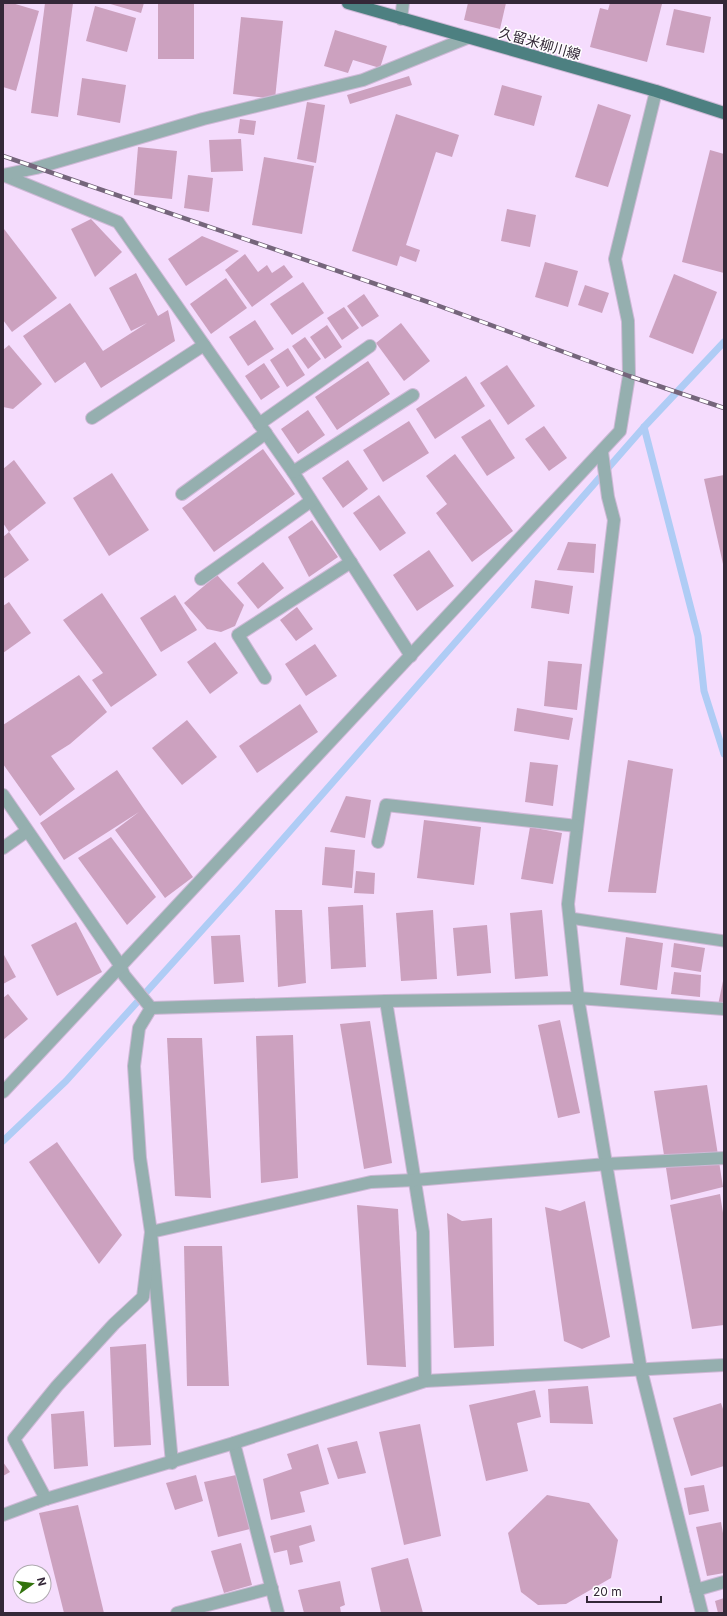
<svg xmlns="http://www.w3.org/2000/svg" width="727" height="1616" viewBox="0 0 727 1616" font-family="Inter,'Noto Sans JP',sans-serif">
	<rect width="100%" height="100%" fill="#f5dcfd"/>
	<g fill="none" stroke-linecap="round" stroke-linejoin="round">
		<g stroke="#afccf5" stroke-width="7">
			<polyline points="644,427 698,636 704,691 724,754"/>
			<polyline points="3,1141 66,1081 241,887 644,427 724,342"/>
		</g>
	</g>
	<g fill="#cca1bf">
		<polygon points="3,3 12,3 39,11 16,91 3,87"/>
		<polygon points="45,3 73,3 58,117 31,113"/>
		<polygon points="107,3 144,3 141,13"/>
		<rect x="158" y="3" width="36" height="56"/>
		<polygon points="468,3 506,3 500,29 464,20"/>
		<polygon points="610,3 662,4 647,62 590,47 600,8 608,10"/>
		<polygon points="95,6 136,18 127,52 86,41"/>
		<polygon points="674,9 711,17 704,53 666,45"/>
		<polygon points="241,17 283,21 275,99 233,94"/>
		<polygon points="335,30 387,46 380,68 353,60 348,73 324,66"/>
		<polygon points="409,76 412,85 350,104 347,95"/>
		<polygon points="82,78 126,85 120,123 77,115"/>
		<polygon points="502,85 542,96 534,126 494,115"/>
		<polygon points="307,102 325,105 316,163 297,159"/>
		<polygon points="598,104 631,115 608,187 575,177"/>
		<polygon points="396,114 459,135 452,157 436,152 406,245 420,250 416,262 400,256 397,266 352,251"/>
		<polygon points="240,119 256,121 254,135 238,133"/>
		<polygon points="241,139 243,171 211,172 209,140"/>
		<polygon points="138,147 177,151 172,199 134,195"/>
		<polygon points="710,150 724,154 724,273 682,262"/>
		<polygon points="264,157 314,166 302,234 252,225"/>
		<polygon points="188,175 213,178 209,212 184,208"/>
		<polygon points="507,209 536,215 530,247 501,241"/>
		<polygon points="91,219 122,252 95,277 71,229"/>
		<polygon points="4,229 57,298 12,332 3,320 3,230"/>
		<polygon points="202,236 239,251 186,286 168,259"/>
		<polygon points="245,254 258,272 267,265 272,273 284,265 293,277 252,307 225,270"/>
		<polygon points="545,262 578,271 568,307 535,297"/>
		<polygon points="136,273 158,316 168,310 175,341 101,388 85,362 55,383 23,336 70,303 103,351 147,323 131,331 109,288"/>
		<polygon points="674,274 717,292 693,354 649,337"/>
		<polygon points="226,278 247,308 211,334 190,304"/>
		<polygon points="303,282 324,313 292,335 270,304"/>
		<polygon points="585,285 609,293 602,313 578,305"/>
		<polygon points="364,294 379,316 362,327 347,306"/>
		<polygon points="344,307 359,328 342,340 327,318"/>
		<polygon points="255,320 274,349 248,366 229,337"/>
		<polygon points="401,323 430,361 404,381 376,343"/>
		<polygon points="327,325 342,347 325,359 310,337"/>
		<polygon points="305,337 321,359 308,369 292,346"/>
		<polygon points="9,345 42,384 13,409 3,407 3,350"/>
		<polygon points="288,348 305,375 287,387 270,360"/>
		<polygon points="368,361 390,394 337,430 315,397"/>
		<polygon points="264,363 280,387 261,400 245,376"/>
		<polygon points="507,365 535,406 508,425 480,383"/>
		<polygon points="466,376 485,406 435,439 416,409"/>
		<polygon points="308,410 325,435 298,454 281,429"/>
		<polygon points="490,419 515,458 487,476 461,437"/>
		<polygon points="409,421 429,453 383,482 363,450"/>
		<polygon points="544,426 567,458 549,471 525,439"/>
		<polygon points="263,449 295,494 214,552 182,508"/>
		<polygon points="455,454 513,531 472,562 436,513 447,504 426,476"/>
		<polygon points="14,460 46,503 9,532 3,523 3,469"/>
		<polygon points="348,460 368,489 343,508 322,478"/>
		<polygon points="112,473 149,530 109,556 73,498"/>
		<polygon points="724,475 724,564 723,564 704,479"/>
		<polygon points="379,495 406,533 380,551 353,513"/>
		<polygon points="312,520 338,557 309,577 288,537"/>
		<polygon points="9,532 29,560 3,579 3,537"/>
		<polygon points="568,542 596,544 594,573 557,570"/>
		<polygon points="429,550 454,586 417,611 393,575"/>
		<polygon points="263,562 284,588 258,609 237,583"/>
		<polygon points="217,575 244,605 235,626 221,632 207,629 184,603"/>
		<polygon points="535,580 573,586 569,614 531,608"/>
		<polygon points="102,593 157,675 111,707 92,680 103,673 63,620"/>
		<polygon points="175,595 197,630 161,652 140,618"/>
		<polygon points="9,602 31,633 3,653 3,606"/>
		<polygon points="297,607 313,629 296,641 280,620"/>
		<polygon points="215,642 238,673 210,694 187,662"/>
		<polygon points="315,644 337,676 306,696 285,664"/>
		<polygon points="548,661 582,664 577,710 544,706"/>
		<polygon points="79,675 107,712 70,744 51,756 75,789 40,816 3,764 3,725"/>
		<polygon points="300,704 318,732 257,773 239,746"/>
		<polygon points="517,708 573,718 569,740 514,731"/>
		<polygon points="187,720 217,757 182,785 152,748"/>
		<polygon points="628,760 673,769 656,893 608,892"/>
		<polygon points="530,762 558,765 553,806 525,802"/>
		<polygon points="117,770 144,809 193,877 165,898 115,830 139,812 64,860 40,823"/>
		<polygon points="346,796 371,800 365,838 330,832"/>
		<polygon points="424,820 481,827 474,885 417,878"/>
		<polygon points="530,827 562,833 553,884 521,879"/>
		<polygon points="111,837 156,897 127,925 78,858"/>
		<polygon points="325,847 355,850 352,888 322,885"/>
		<polygon points="356,871 375,873 374,894 354,893"/>
		<polygon points="363,905 366,967 331,969 328,907"/>
		<polygon points="275,910 302,910 306,983 278,987"/>
		<polygon points="433,910 437,979 401,981 396,913"/>
		<polygon points="542,910 548,976 515,979 510,913"/>
		<polygon points="76,922 102,972 57,996 31,945"/>
		<polygon points="487,925 491,973 457,976 453,928"/>
		<polygon points="240,935 244,982 214,984 211,936"/>
		<polygon points="626,937 663,943 657,990 620,985"/>
		<polygon points="674,943 705,948 701,972 671,967"/>
		<polygon points="3,953 16,977 3,984"/>
		<polygon points="674,972 701,975 700,997 671,994"/>
		<polygon points="723,981 724,981 724,1006 718,1005"/>
		<polygon points="8,994 28,1019 3,1040 3,998"/>
		<polygon points="560,1020 580,1113 558,1118 538,1025"/>
		<polygon points="370,1021 392,1163 364,1169 340,1024"/>
		<polygon points="293,1035 298,1178 261,1183 256,1036"/>
		<polygon points="167,1038 202,1038 211,1198 175,1196"/>
		<polygon points="707,1085 723,1187 671,1200 654,1091"/>
		<polygon points="57,1142 122,1235 99,1264 29,1162"/>
		<polygon points="720,1194 724,1219 724,1325 692,1329 670,1205"/>
		<polygon points="585,1201 610,1337 582,1349 564,1341 545,1207 560,1211"/>
		<polygon points="357,1205 398,1209 406,1367 367,1365"/>
		<polygon points="447,1213 462,1221 492,1218 494,1346 454,1348"/>
		<polygon points="184,1246 222,1246 229,1386 187,1386"/>
		<polygon points="146,1344 151,1445 114,1447 110,1347"/>
		<polygon points="588,1386 593,1424 550,1423 548,1389"/>
		<polygon points="535,1390 541,1417 517,1423 528,1471 486,1481 469,1405"/>
		<polygon points="721,1403 724,1412 724,1466 691,1476 673,1418"/>
		<polygon points="84,1411 88,1466 54,1469 51,1414"/>
		<polygon points="420,1424 441,1536 404,1545 379,1432"/>
		<polygon points="357,1441 366,1473 338,1479 327,1448"/>
		<polygon points="318,1444 329,1484 300,1492 305,1512 271,1520 263,1479 292,1469 287,1454"/>
		<polygon points="3,1462 10,1472 3,1476"/>
		<polygon points="196,1475 203,1501 175,1510 166,1483"/>
		<polygon points="236,1475 250,1529 218,1537 204,1482"/>
		<polygon points="704,1485 709,1511 689,1515 684,1488"/>
		<polygon points="547,1495 589,1503 618,1540 611,1578 566,1604 538,1605 521,1592 508,1533"/>
		<polygon points="78,1505 104,1613 64,1613 39,1513"/>
		<polygon points="721,1522 724,1539 724,1573 707,1576 696,1527"/>
		<polygon points="311,1525 315,1541 299,1546 303,1562 290,1565 287,1550 274,1553 270,1536"/>
		<polygon points="241,1543 252,1585 224,1593 211,1551"/>
		<polygon points="408,1558 423,1613 381,1613 371,1568"/>
		<polygon points="340,1581 345,1605 340,1607 341,1613 304,1613 298,1590"/>
		<polygon points="724,1598 724,1613 718,1613 715,1601"/>
	</g>
	<g fill="none" stroke-linecap="round" stroke-linejoin="round">
		<g stroke="#ceb8d6" stroke-width="13">
			<polyline id="lane" points="570,918 724,941"/>
		</g>
		<g stroke="#ceb8d6" stroke-width="14">
			<g id="street">
				<polyline points="401,19 403,3"/>
				<polyline points="3,175 118,222 293,472 411,656"/>
				<polyline points="3,175 36,168 203,119 363,80 467,38"/>
				<polyline points="92,418 204,345"/>
				<polyline points="259,424 370,346"/>
				<polyline points="602,452 608,497 614,520 568,904 578,998 641,1370 702,1613"/>
				<polyline points="293,472 413,395"/>
				<polyline points="182,494 266,433"/>
				<polyline points="201,579 311,501"/>
				<polyline points="265,678 238,635 351,562"/>
				<polyline points="3,795 120,965 124,975 151,1008"/>
				<polyline points="378,842 386,805 577,826"/>
				<polyline points="3,848 27,831"/>
				<polyline points="386,1001 423,1232 425,1381"/>
				<polyline points="151,1008 386,1001 578,998 724,1009"/>
				<polyline points="3,1092 620,431 629,376 628,321 615,259 656,91"/>
				<polyline points="234,1443 278,1613"/>
				<polyline points="172,1463 151,1232 371,1182 415,1180 607,1164 724,1158"/>
				<polyline points="46,1499 14,1439 57,1386 114,1324 143,1297 151,1232 140,1158 134,1066 139,1028 151,1008"/>
				<polyline points="3,1515 46,1499 234,1443 425,1381 724,1365"/>
				<polyline points="696,1590 724,1582"/>
				<polyline points="177,1613 272,1588"/>
			</g>
		</g>
		<g stroke="#ceb8d6" stroke-width="14">
			<polyline id="primary" points="348,3 656,91 724,113"/>
		</g>
		<use href="#lane" stroke="#95afaf" stroke-width="11"/>
		<use href="#street" stroke="#95afaf" stroke-width="12"/>
		<use href="#primary" stroke="#4d8081" stroke-width="12"/>
		<g stroke="#75657b" stroke-width="4.5">
			<polyline id="rail" points="3,156 431,303 629,376 724,408"/>
		</g>
		<use href="#rail" stroke="#fff" stroke-width="3" stroke-dasharray="9" stroke-linecap="butt"/>
	</g>
	<g text-anchor="middle" dominant-baseline="central" stroke-width="3" stroke-linejoin="round" paint-order="stroke">
		<g font-size="14" fill="#342838" stroke="#fff">
			<text transform="translate(540 43) rotate(16)">久留米柳川線</text>
		</g>
	</g>
	<rect width="727" height="1616" fill="none" stroke="#342838" stroke-width="8"/>
	<g transform="translate(32 1584) rotate(76)"><circle r="19" fill="#ffffff" stroke="#aea9af"/>
	<path d="M0-3L7 15L0 10L-7 15Z" fill="#32730d"/>
	<text y="-6" font-size="11" font-weight="bold" text-anchor="middle" fill="#342838">N</text>
	</g>
	<path d="M587 1596v6h74v-6" fill="none" stroke="#342838" stroke-width="2"/>
	<text x="593" y="1596" font-size="12" fill="#342838" stroke="#ffffff" stroke-width="3" paint-order="stroke">20 m</text>
</svg>
